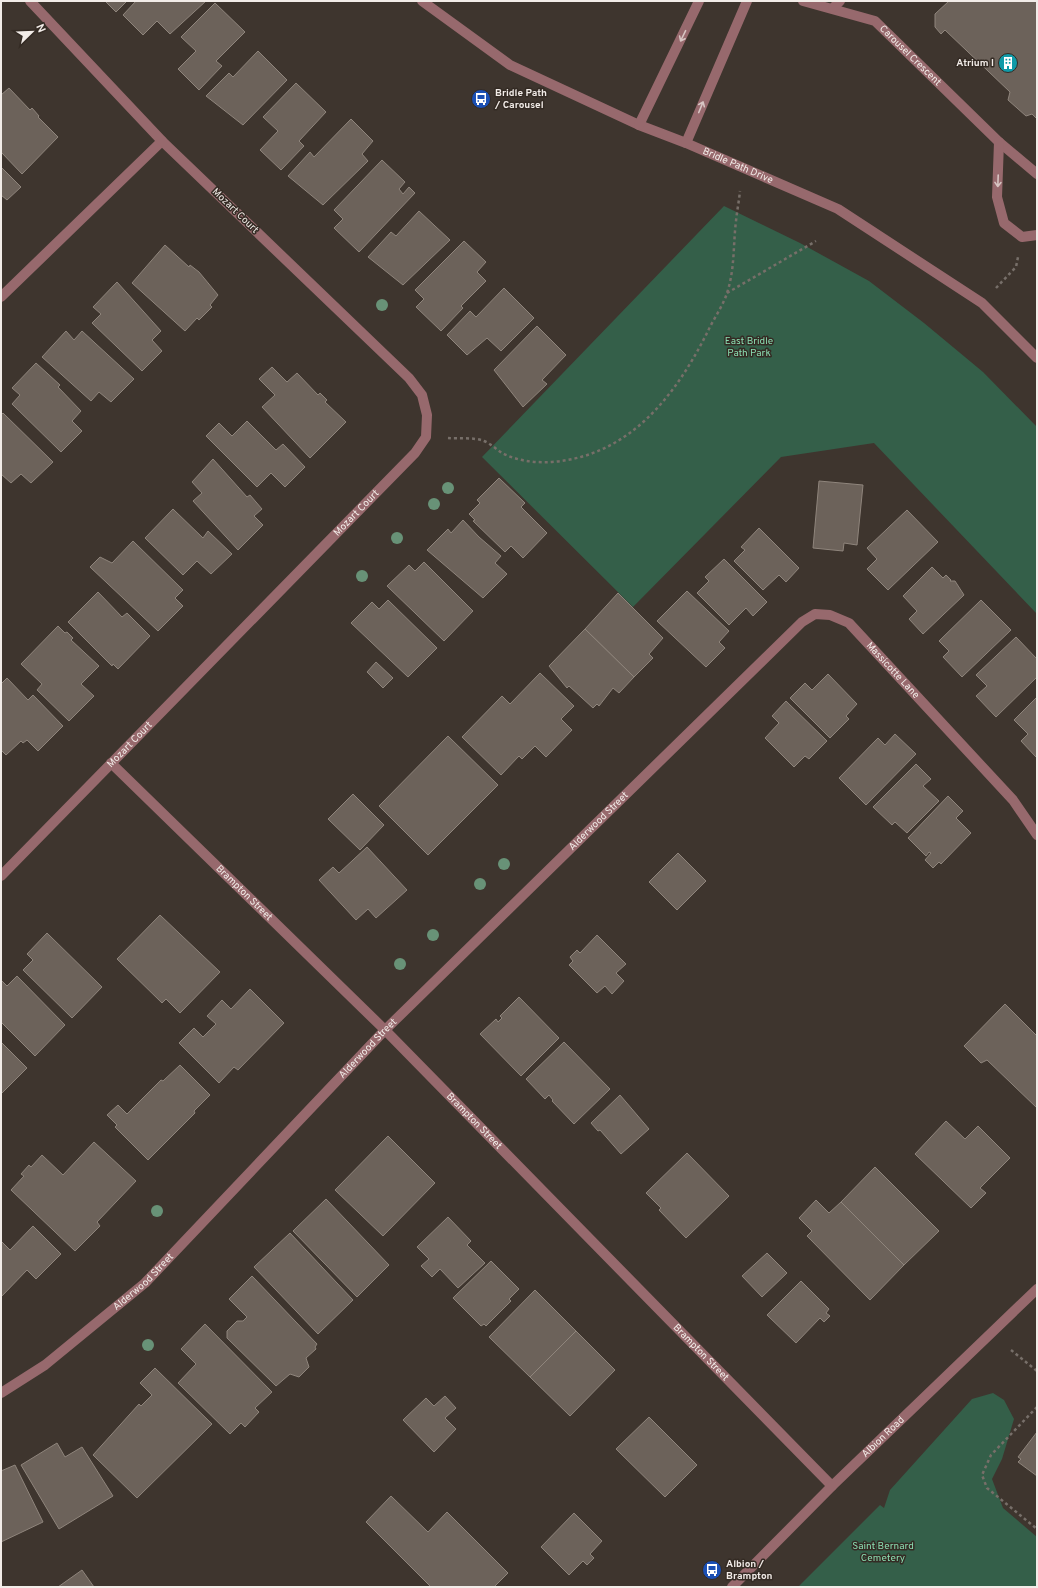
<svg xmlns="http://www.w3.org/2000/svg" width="1038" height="1588" viewBox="0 0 1038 1588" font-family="Overpass,sans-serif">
	<rect width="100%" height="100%" fill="#3e352e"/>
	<g fill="#345f49">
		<polygon points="724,206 800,243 869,281 924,323 983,372 1037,427 1037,614 874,443 781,457 633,607 482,457"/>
		<polygon points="993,1393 1004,1400 1014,1419 1002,1459 992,1479 1003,1508 1037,1537 1037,1587 798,1587 880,1505 884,1508 890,1490 972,1399"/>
	</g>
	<g fill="#6c625a" stroke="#8f857c">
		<polygon points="105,1 127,1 116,12"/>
		<polygon points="136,1 206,1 170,34 157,21 143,35 123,15"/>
		<polygon points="949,1 1037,1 1037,119 1032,114 1026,116 1008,100 1010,92 945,30 941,34 935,27 935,14"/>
		<polygon points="215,3 245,32 216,61 222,66 199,90 178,69 196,51 181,37"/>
		<polygon points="258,51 287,80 243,125 206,96 229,73 233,77"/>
		<polygon points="296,83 326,112 299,141 304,146 281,170 260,150 278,131 263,117"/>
		<polygon points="9,88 30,110 32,108 39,116 38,117 58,137 22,174 1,152 1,95"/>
		<polygon points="351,119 373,141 362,154 368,161 323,205 288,176 310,152 314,157"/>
		<polygon points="382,160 405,182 399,189 403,194 409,187 415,193 359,252 334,228 343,219 334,210"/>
		<polygon points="1,167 21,187 7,200 1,195"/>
		<polygon points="419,211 450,240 403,285 368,257 391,232 396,236"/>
		<polygon points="464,241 486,262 477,272 486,281 461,306 463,308 441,331 416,307 424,299 415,290"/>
		<polygon points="165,245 189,267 190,265 199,272 218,295 210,305 212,307 199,320 197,318 185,331 132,283"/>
		<polygon points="117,282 161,331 152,340 162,351 142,371 92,323 101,314 93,307"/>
		<polygon points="504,288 534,318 501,351 487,338 467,355 447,335 470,311 476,317"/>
		<polygon points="537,326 566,355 542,380 547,384 523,407 494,370"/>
		<polygon points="66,331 74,340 82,331 134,379 111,402 99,392 91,401 42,357"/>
		<polygon points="36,363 60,385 58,387 81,411 72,421 82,431 61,452 12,404 20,395 12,388"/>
		<polygon points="272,367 287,382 297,373 318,395 320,393 327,400 325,402 346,422 310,458 262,407 275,395 259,379"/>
		<polygon points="3,413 53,462 31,483 21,474 11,483 1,474 1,415"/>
		<polygon points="247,421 276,450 283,444 305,467 285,487 271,473 257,487 206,436 219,423 232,436"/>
		<polygon points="213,459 247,497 250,495 262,509 254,516 263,525 238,550 193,501 202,493 192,482"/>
		<polygon points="499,478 525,503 521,507 547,533 523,558 511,546 505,552 473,521 475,520 469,514 480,503 477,500"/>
		<polygon points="819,481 863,485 857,545 844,543 843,551 813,548"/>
		<polygon points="173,509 203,538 208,531 232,554 211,574 197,561 183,575 145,538"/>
		<polygon points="907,510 938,542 888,590 867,569 877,559 867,548"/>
		<polygon points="463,520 479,537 501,556 495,563 507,574 483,598 427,550 448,529 451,533"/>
		<polygon points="759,528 799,568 786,582 779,575 763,590 734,561 745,550 741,547"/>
		<polygon points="133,541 183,590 175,598 183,606 158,631 90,567 100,557 112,563"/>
		<polygon points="724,559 767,602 753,616 746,608 729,625 697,593 709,581 705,577"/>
		<polygon points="424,562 473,611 444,641 387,586 409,565 415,571"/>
		<polygon points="932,567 943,578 946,575 951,580 950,581 955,581 964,595 923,634 909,619 917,611 903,596"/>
		<polygon points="687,591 729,631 719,642 725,648 706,667 657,621"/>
		<polygon points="98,592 122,617 127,613 150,636 118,669 113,664 112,666 68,622"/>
		<polygon points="618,593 663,638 649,654 653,658 634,677 585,629"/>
		<polygon points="388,600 437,648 408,677 351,623 372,602 379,609"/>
		<polygon points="981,600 1011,630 962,677 943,657 949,651 939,641"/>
		<polygon points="58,626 65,633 67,632 73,638 71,640 99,666 81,684 94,696 69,721 37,690 42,684 21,664"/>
		<polygon points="585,629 634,677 619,693 613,688 599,706 597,704 593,708 569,686 567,688 549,666"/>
		<polygon points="1016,637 1037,659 1037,677 996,717 976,696 987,686 976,675"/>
		<polygon points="376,662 393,678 383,688 367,672"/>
		<polygon points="540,673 574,706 561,719 572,730 546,757 535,746 522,759 519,756 501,775 462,737 502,696 510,704"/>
		<polygon points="828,674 857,704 846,716 849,719 830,738 790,698 805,683 812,690"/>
		<polygon points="7,678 28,700 33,695 63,726 38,751 27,740 23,743 21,741 6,755 1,750 1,684"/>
		<polygon points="1037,697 1037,756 1036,757 1021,741 1028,734 1014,720"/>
		<polygon points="786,701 827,741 809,759 805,756 794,767 765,738 779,723 772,716"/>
		<polygon points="895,734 916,754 866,805 839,778 878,738 885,745"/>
		<polygon points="448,736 498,785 428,855 379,806"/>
		<polygon points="916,764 931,779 923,786 939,801 907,833 895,822 892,825 873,807"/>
		<polygon points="353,794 384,825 360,850 328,819"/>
		<polygon points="948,796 963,811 956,818 971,833 941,864 939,862 933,868 925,860 931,853 929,852 926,856 908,838"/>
		<polygon points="367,847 407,890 376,918 368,909 356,920 319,880 333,867 339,873"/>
		<polygon points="678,853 706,881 677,910 649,882"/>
		<polygon points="160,915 220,972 180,1013 166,999 162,1003 117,959"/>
		<polygon points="47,933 102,987 72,1018 23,970 33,960 27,954"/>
		<polygon points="597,935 626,964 616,973 624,981 612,994 605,986 597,993 569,965 573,961 570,957 577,950 580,953"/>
		<polygon points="17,976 65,1025 35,1056 1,1022 1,980 7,986"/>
		<polygon points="250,989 284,1023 238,1070 234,1067 219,1083 179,1043 194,1028 203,1037 216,1024 207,1016 222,1000 231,1009"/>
		<polygon points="519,997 559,1038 521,1076 480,1034 496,1019 498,1022 502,1018 500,1016"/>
		<polygon points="1005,1004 1037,1036 1037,1108 987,1060 981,1063 964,1046"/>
		<polygon points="1,1042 27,1068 1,1094"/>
		<polygon points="564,1042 610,1089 574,1124 552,1101 553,1100 549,1095 545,1099 526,1079"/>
		<polygon points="180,1065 210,1095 194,1111 195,1113 148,1160 115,1127 117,1125 107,1115 118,1105 127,1114 161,1080 163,1081"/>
		<polygon points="620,1095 649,1129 621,1154 600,1130 598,1131 591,1123"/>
		<polygon points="946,1121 965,1139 978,1126 1010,1158 980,1188 986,1193 971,1208 915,1154"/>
		<polygon points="388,1136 435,1183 383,1236 335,1190"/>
		<polygon points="94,1142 136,1181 97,1222 100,1226 75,1251 11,1190 24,1176 21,1174 29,1165 31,1167 42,1155 63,1175"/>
		<polygon points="687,1153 729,1196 686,1238 659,1210 661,1208 646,1193"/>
		<polygon points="875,1167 939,1231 904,1265 841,1202"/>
		<polygon points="326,1199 389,1265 357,1297 293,1231"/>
		<polygon points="816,1200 829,1213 841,1202 904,1265 870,1300 807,1236 812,1231 799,1218"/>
		<polygon points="448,1217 471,1241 467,1245 485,1263 458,1288 440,1269 432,1277 421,1266 429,1259 417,1247"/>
		<polygon points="33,1226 61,1254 36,1279 27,1270 1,1297 1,1241 10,1250"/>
		<polygon points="290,1233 353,1300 318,1334 254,1267"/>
		<polygon points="767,1253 787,1273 762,1297 742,1276"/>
		<polygon points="491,1261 519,1289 509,1299 511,1301 486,1326 484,1324 481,1326 453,1298"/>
		<polygon points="252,1276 317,1344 315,1347 316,1349 306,1358 309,1367 299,1377 290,1374 276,1386 227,1338 227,1331 237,1321 243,1321 247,1317 229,1299"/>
		<polygon points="801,1281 829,1309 826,1313 830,1316 824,1322 820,1318 796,1343 767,1315"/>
		<polygon points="535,1290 576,1331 530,1377 489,1337"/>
		<polygon points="205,1324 272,1392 255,1408 259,1412 245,1427 241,1423 230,1434 178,1383 196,1364 181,1349"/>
		<polygon points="576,1331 615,1370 570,1416 530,1377"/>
		<polygon points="155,1368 212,1424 137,1498 93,1455 139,1404 141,1406 152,1395 140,1383"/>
		<polygon points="445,1396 456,1408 445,1418 456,1429 434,1452 403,1420 426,1398 434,1406"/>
		<polygon points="649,1417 697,1465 665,1497 616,1449"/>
		<polygon points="1037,1432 1037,1476 1018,1462 1021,1459 1018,1457"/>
		<polygon points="57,1443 65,1457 82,1447 113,1496 59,1529 21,1465"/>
		<polygon points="15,1465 43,1522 1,1542 1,1471"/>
		<polygon points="391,1496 428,1532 447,1512 508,1573 494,1587 431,1587 366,1522"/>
		<polygon points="574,1513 602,1541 590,1554 594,1558 587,1565 583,1561 569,1575 541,1547"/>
		<polygon points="82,1570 94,1587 58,1587"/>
	</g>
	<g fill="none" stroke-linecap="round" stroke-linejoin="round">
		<g stroke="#776f69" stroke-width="2.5" stroke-dasharray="3 3" stroke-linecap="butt">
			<polyline points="996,288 1016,267 1018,257"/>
			<polyline points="727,293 816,241"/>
			<path d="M448,438c11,1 26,-1 36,3 7,3 12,8 18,12 15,8 33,10 50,9 78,-6 124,-67 156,-131 6,-13 15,-25 19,-38 8,-24 6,-48 9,-72 1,-10 3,-20 4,-30"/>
			<polyline points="1011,1350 1037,1371"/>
			<polyline points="1037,1407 991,1455 982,1475 987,1488 1037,1529"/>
		</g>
		<g stroke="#97696d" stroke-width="10">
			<path id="s1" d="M422,1l88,64 129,60 47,18 152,66 144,94 55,55"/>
			<path id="s2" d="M803,1l72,20 124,121 38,32"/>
			<polyline points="833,8 840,1"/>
			<polyline points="639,125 699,1"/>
			<polyline points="999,142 997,197 1004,223 1022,237 1037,235"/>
			<polyline points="686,143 747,1"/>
			<polyline points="1,297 162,141"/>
			<path id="s3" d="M111,763l274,267 447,456"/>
			<path id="s4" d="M1,876l414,-423 11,-16 1,-22 -5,-20 -13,-17 -247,-237 -132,-140"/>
			<path id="s5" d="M1,1393l44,-28 100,-82 240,-253 417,-408 13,-8 15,1 19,8 164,177 24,35"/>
			<path id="s6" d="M732,1587l100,-101 205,-197"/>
		</g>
	</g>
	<g fill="#689277">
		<circle cx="382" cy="305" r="6"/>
		<circle cx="448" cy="488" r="6"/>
		<circle cx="434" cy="504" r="6"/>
		<circle cx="397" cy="538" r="6"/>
		<circle cx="362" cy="576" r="6"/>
		<circle cx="504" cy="864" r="6"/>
		<circle cx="480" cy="884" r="6"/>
		<circle cx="433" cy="935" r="6"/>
		<circle cx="400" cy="964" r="6"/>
		<circle cx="157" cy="1211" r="6"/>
		<circle cx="148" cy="1345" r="6"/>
	</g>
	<defs><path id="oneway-shaft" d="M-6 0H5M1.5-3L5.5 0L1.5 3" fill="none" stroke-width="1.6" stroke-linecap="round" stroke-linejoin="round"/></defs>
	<g stroke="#d7c5c3">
		<use href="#oneway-shaft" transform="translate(683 36) rotate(116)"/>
		<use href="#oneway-shaft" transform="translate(701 107) rotate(-68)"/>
		<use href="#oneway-shaft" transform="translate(998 181) rotate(92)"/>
	</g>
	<defs>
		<g id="building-disc" transform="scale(1)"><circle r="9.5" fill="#0f9aa8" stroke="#342b24"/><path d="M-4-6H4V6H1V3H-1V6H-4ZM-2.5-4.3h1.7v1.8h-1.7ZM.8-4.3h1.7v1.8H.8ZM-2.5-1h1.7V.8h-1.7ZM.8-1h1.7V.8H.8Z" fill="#fff"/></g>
		<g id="bus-disc" transform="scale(1)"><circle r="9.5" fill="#1a4fb4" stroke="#342b24"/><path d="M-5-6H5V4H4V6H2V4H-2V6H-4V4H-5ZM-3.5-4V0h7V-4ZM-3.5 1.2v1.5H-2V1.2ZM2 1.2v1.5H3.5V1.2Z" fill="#fff"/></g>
	</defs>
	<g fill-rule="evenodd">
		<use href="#building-disc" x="1008" y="63"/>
		<use href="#bus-disc" x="481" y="99"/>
		<use href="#bus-disc" x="712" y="1570"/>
	</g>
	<g text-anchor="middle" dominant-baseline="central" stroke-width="3" stroke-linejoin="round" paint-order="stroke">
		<g font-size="10" fill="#f2ece8" stroke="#342b24">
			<text stroke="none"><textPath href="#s2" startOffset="124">Carousel Crescent</textPath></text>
			<text stroke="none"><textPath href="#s1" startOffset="358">Bridle Path Drive</textPath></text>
			<text transform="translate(235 211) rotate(44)">Mozart Court</text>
			<text stroke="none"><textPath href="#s4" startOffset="508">Mozart Court</textPath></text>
			<text stroke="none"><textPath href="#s5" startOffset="1229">Massicotte Lane</textPath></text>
			<text stroke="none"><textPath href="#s4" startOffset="184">Mozart Court</textPath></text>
			<text stroke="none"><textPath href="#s5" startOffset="829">Alderwood Street</textPath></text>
			<text stroke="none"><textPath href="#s3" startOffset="186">Brampton Street</textPath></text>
			<text stroke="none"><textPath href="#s5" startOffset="505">Alderwood Street</textPath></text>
			<text stroke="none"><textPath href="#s3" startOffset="510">Brampton Street</textPath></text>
			<text stroke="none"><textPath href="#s5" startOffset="181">Alderwood Street</textPath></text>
			<text stroke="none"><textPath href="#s3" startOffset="834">Brampton Street</textPath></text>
			<text stroke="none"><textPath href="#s6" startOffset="213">Albion Road</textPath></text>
		</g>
		<g font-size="10" font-weight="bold" fill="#f2ece8" stroke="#342b24" text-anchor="start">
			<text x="994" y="63" text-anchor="end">Atrium I</text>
			<text x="495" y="93">Bridle Path<tspan x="495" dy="12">/ Carousel</tspan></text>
			<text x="726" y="1564">Albion /<tspan x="726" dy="12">Brampton</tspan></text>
		</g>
		<g font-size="10" fill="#8bdfb3" stroke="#342b24">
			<text x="749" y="341">East Bridle<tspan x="749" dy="12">Path Park</tspan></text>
			<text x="883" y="1546">Saint Bernard<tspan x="883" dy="12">Cemetery</tspan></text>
		</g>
	</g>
	<rect width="1038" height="1588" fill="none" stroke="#f2ece8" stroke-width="4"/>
	<g transform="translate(32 32) rotate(67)" stroke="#342b24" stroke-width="3" paint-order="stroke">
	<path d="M0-3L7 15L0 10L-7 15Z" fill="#f2ece8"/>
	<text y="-6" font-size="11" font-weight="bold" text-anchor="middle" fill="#f2ece8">N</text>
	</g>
</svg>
